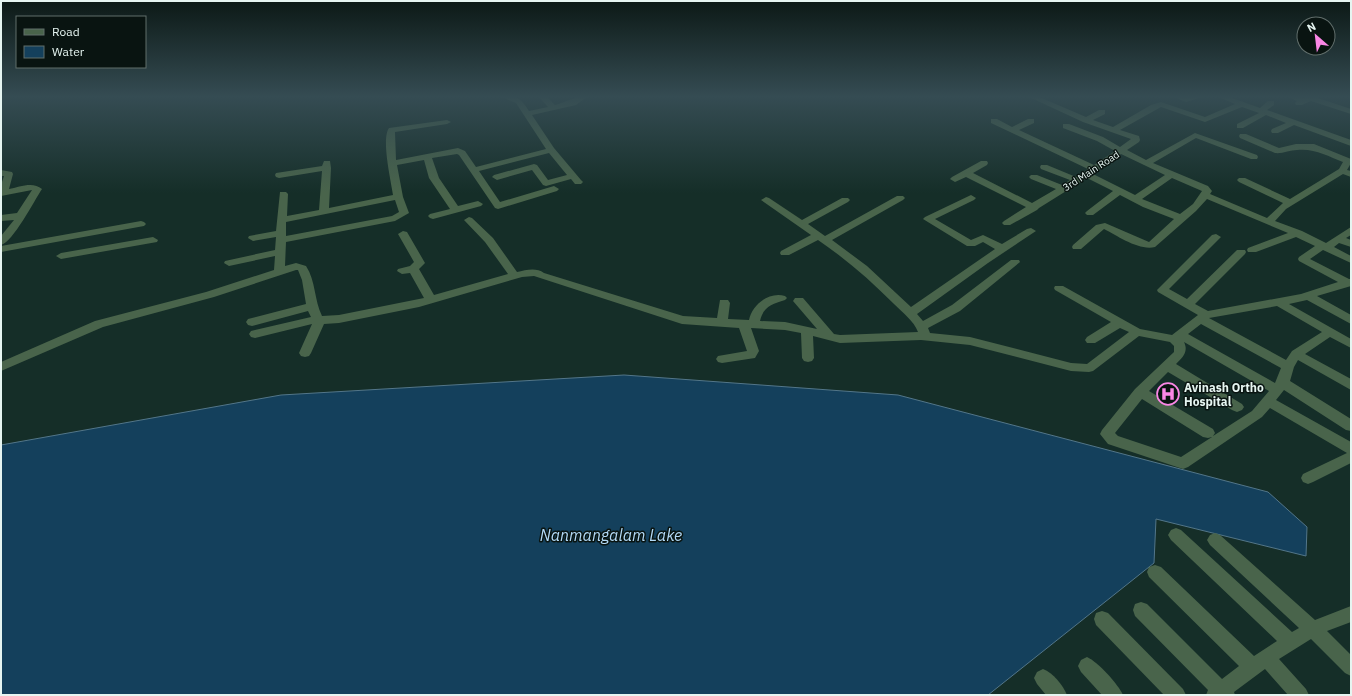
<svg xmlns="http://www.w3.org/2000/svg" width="1352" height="696" viewBox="0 0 1352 696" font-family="'IBM Plex Sans',sans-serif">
	<rect width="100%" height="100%" fill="#152e28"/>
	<polygon fill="#14405c" stroke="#537689" points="624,375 898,395 1268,492 1307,527 1306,556 1156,519 1154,563 988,695 1,695 1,445 281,395"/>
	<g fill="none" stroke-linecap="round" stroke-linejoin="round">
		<g fill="#49644b" fill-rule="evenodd">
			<path d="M499,96c18,0 20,0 30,15l19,-4 -10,-11h8l9,9c11,-3 21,-9 33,-9l-12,9 -44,10 22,33 27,32 2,2 -2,2h-6l-4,-5 -25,7 -3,-1 -11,-15 -35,10 -5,-3 2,-2 40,-11 3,1 11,15 19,-5 -18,-22 -70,18 21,31 54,-16 5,3 -2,2 -59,18 -3,-1 -36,-53 -2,-1 -25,4 7,20 19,28 20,-5 5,3 -2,2 -48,13 -3,-1 -2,-2 2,-2 20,-5 -21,-31 -5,-18 -27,5 6,32 6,16 -14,8 -109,21 -1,24 11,-3 10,3c10,15 8,34 16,50l17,-1 85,-17 -14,-25 -8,1 -5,-3 1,-2 12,-3 4,-4 -16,-28 5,-3 4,1 18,31 -6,6 15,26 74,-21 -23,-32 -21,-22 5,-3 3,1 21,20 24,34c9,-2 19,-5 27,1l139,43 34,2 3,-18h8l2,3 -2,16 21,1c3,-15 20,-29 36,-24l2,2 -2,2c-13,4 -22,7 -25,21l25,1 32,7 -24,-28 2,-3h8l31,36 6,1 78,-3c-4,-11 -16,-20 -24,-28 -24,-24 -48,-45 -76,-64l-29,15h-8l-1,-2 1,-2 30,-16 -50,-35 5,-3 3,1 33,22 40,-22h6l2,2 -2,2 -40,22 17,12 72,-40h6l2,2 -2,2 -71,40 35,26 44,41 84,-58 -12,-7 -8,4h-8l-44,-27 2,-2 46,-22 5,3 -2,2 -39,19 36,21 12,-5 19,9 25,-15 4,-1 5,3 -48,32 -71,51 6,7 29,-16 59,-45h8l1,2 -60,49 -32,17 2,5 40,4 101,26 16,1 42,-32 -9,-4 -25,15h-8l-2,-3 2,-3 24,-15 -56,-32 -1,-2 1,-2h8l77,43 32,6 26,-20 -40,-23 -1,-2 55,-55 4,-1 5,3 -52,52 18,10 50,-49h8l1,2 -1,2 -50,50 13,7 93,-17 37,-12 -39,-21 -1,-2 1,-2 16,-11 -19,-9 -40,15h-8l-1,-2 1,-2 40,-15 -81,-34 -11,12 -41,36c-16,4 -37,-11 -51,-18l-23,20h-8l-1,-2 1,-2 23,-20 9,-2 44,19 25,-23 -31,-12 -23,-12 -27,20h-6l-2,-2 2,-2 26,-20 -26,-13 -48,30 -2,2 -27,15h-6l-2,-2 2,-2 22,-14 -60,-30 -11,5 -5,-3 2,-2 29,-16h6l1,2 -1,2 -14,8 59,30 24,-14 -25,-10 -2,-2 2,-2h6l25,10 8,-5 -29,-11 -1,-2 1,-2h6l29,12 12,-8 -97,-46v-4h6l15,8 16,-8h6v4l-15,7 75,35 21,-14 -18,-10 -34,-13v-4h6l34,13 17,10 11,-8 -48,-17 -56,-26h10l49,21 13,-7h6v4l-12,6 20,7 38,-22 10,-3 44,15 30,-13 -19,-8h11l33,12 8,-7h6v4l-7,5 84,30v6l-57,-21 -16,8h-6l-1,-2 1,-2 14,-6 -20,-8 -23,13h-6v-4l22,-11 -17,-6 -37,15 -44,-15 -41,23 19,6 1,4 -1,2 -12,8 19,10 49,-27 62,22 1,2 -1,2h-6l-55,-21 -43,25 55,23 4,5 -2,3 57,24 16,-15 -44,-21 -2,-2 2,-2h6l45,21 49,-30 4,-7c-15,-6 -29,-14 -46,-12 -7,0 -15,4 -22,3l-35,-15 -1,-2 1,-2h6l33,14 17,-4h18l37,15v4l-4,7 4,1v6l-8,-3 -57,35 -11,12 27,10 24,12 25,-16v8l-5,3 5,2v7l-12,-4 -5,4 17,9v7l-28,-13 -13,9 39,20h2v7l-34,10 34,19v9l-44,-24 -18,4 62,35v9l-21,-11 -25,17 46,25v11l-53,-30 -4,7 -4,14 61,38v12l-5,-1 -62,-40 -8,10 75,42v21l-38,19 -5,2 -5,-2 -2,-4 2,-4 44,-21 -77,-45 -8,9 -74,50 -5,2 -75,-25 -8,-10 2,-4 33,-41 39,-37v-6l-4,-4 -31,-6 -46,35 -4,1 -18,-1 -101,-26 -49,-5 -81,3 -27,-7 1,22 -2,3 -4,1 -4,-1 -2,-3 -1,-25 -16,-3 -34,-2 8,23 -4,7 -33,5 -4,-1 -2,-3 2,-3 29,-5 -8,-23 -57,-4 -148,-48 -12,1 -103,30 -80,16 -15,1 -13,29 -2,3 -4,1 -4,-1 -2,-3 13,-29 -57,14 -4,-1 -2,-3 2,-3 4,-1 56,-13 -3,-6 -56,15 -4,-1 -2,-3 2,-3 58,-15 -4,-24 -4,-10h-2l-82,27 -111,30 -102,44v-9l94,-41 111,-29 68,-22 1,-14 -46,10 -5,-3 1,-2 50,-11 1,-13 -23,4 -5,-3 1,-2 27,-5 4,-39h6l2,2 -1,22 32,-6 3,-39 -43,7 -3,-1 -1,-2 1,-2 46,-7 2,-5h6l1,7 -2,40 64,-13c-2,-14 -12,-56 -4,-67l58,-8 4,2 -4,2 -52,8 1,28 62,-12 7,3 11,16 70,-18 -30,-46zM1121,154l44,21 -30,20 -42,-21zM1172,178l30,13 -9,13 -13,10 -38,-15zM395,200l4,12 -7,4 -106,20v-14zM1277,306l45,26 -30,19 -6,9 -77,-42zM1201,324l80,44 -6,15 -87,-49zM1184,342l85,49 -17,20 -39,25 2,-3 -2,-4 -64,-38 19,-19 64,38 5,2 5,-2 2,-3 -2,-3 -66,-40c6,-6 13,-12 8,-22zM1142,399l61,38 5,1 4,-1 -31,20 -63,-21 -3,-3z"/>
			<polygon points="1171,96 1187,98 1206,96 1186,102"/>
			<polygon points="1286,96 1297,96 1304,98 1309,96 1320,96 1318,98 1351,109 1351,114 1311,101 1302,105 1296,105 1295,103 1297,101"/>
			<path d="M1,170l11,2 1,2 -4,15c10,-2 24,-8 33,0 -8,12 -29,53 -41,56v-9l13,-16 -13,1v-6l16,-2 15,-23 -31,6v-11l3,-9h-3z"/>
			<polygon points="141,221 144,222 146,224 144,226 1,252 1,246"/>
			<polygon points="153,237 158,240 157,242 61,259 56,256 61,253"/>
			<polygon points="1176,528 1181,530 1292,632 1299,628 1210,545 1207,540 1210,535 1215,533 1220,535 1315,620 1351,606 1351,622 1327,631 1351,655 1351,676 1345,673 1311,639 1279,659 1306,689 1309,695 1288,695 1265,669 1234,692 1235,695 1206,695 1208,690 1135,616 1133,610 1135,604 1141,602 1147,604 1222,679 1239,666 1149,577 1147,572 1149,567 1155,565 1161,567 1254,656 1277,641 1171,540 1168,535 1171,530"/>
			<polygon points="1102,611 1108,613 1183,689 1186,695 1164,695 1096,625 1094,619 1096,613"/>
			<path d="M1087,657c11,5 31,27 36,38h-21l-21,-23 -3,-6 3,-6z"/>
			<path d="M1043,669c10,4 20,16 24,26h-21l-9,-11 -3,-6 3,-6z"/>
		</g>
	</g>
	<linearGradient id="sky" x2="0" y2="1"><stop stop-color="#0c1916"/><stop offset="0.5" stop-color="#354c53"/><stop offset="1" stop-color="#354c53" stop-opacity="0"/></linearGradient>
	<rect width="1352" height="193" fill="url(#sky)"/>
	<defs>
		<g id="hospital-ring" transform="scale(1.15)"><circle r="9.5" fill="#091411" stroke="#fb87e6" stroke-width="1.5"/><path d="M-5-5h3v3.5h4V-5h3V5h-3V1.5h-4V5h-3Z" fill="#fb87e6"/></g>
	</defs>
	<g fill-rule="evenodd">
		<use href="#hospital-ring" x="1168" y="394"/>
	</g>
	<g text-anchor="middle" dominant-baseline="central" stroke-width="3" stroke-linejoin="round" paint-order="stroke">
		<g font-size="10" fill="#e6f5f1" stroke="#091411">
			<text transform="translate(1091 171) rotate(-33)">3rd Main Road</text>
		</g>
		<g font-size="12" font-weight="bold" fill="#e6f5f1" stroke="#091411" text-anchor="start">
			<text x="1184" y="387">Avinash Ortho<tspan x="1184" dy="14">Hospital</tspan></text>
		</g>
		<g font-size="16" font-style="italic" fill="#b3daf7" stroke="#091411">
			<text x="611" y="535">Nanmangalam Lake</text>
		</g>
	</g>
	<rect width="1352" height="696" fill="none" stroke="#e6f5f1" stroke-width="4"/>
	<rect x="16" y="16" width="130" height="52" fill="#091411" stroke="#616e6b"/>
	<rect x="24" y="29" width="20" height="6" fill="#49644b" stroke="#616e6b"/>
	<text x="52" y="36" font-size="12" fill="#e6f5f1">Road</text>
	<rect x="24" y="46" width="20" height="12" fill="#14405c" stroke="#616e6b"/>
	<text x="52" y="56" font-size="12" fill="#e6f5f1">Water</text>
	<g transform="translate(1316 36) rotate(332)"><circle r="19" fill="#091411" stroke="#616e6b"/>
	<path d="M0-3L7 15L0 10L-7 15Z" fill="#fb87e6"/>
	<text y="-6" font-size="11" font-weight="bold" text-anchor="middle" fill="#e6f5f1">N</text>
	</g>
</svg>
